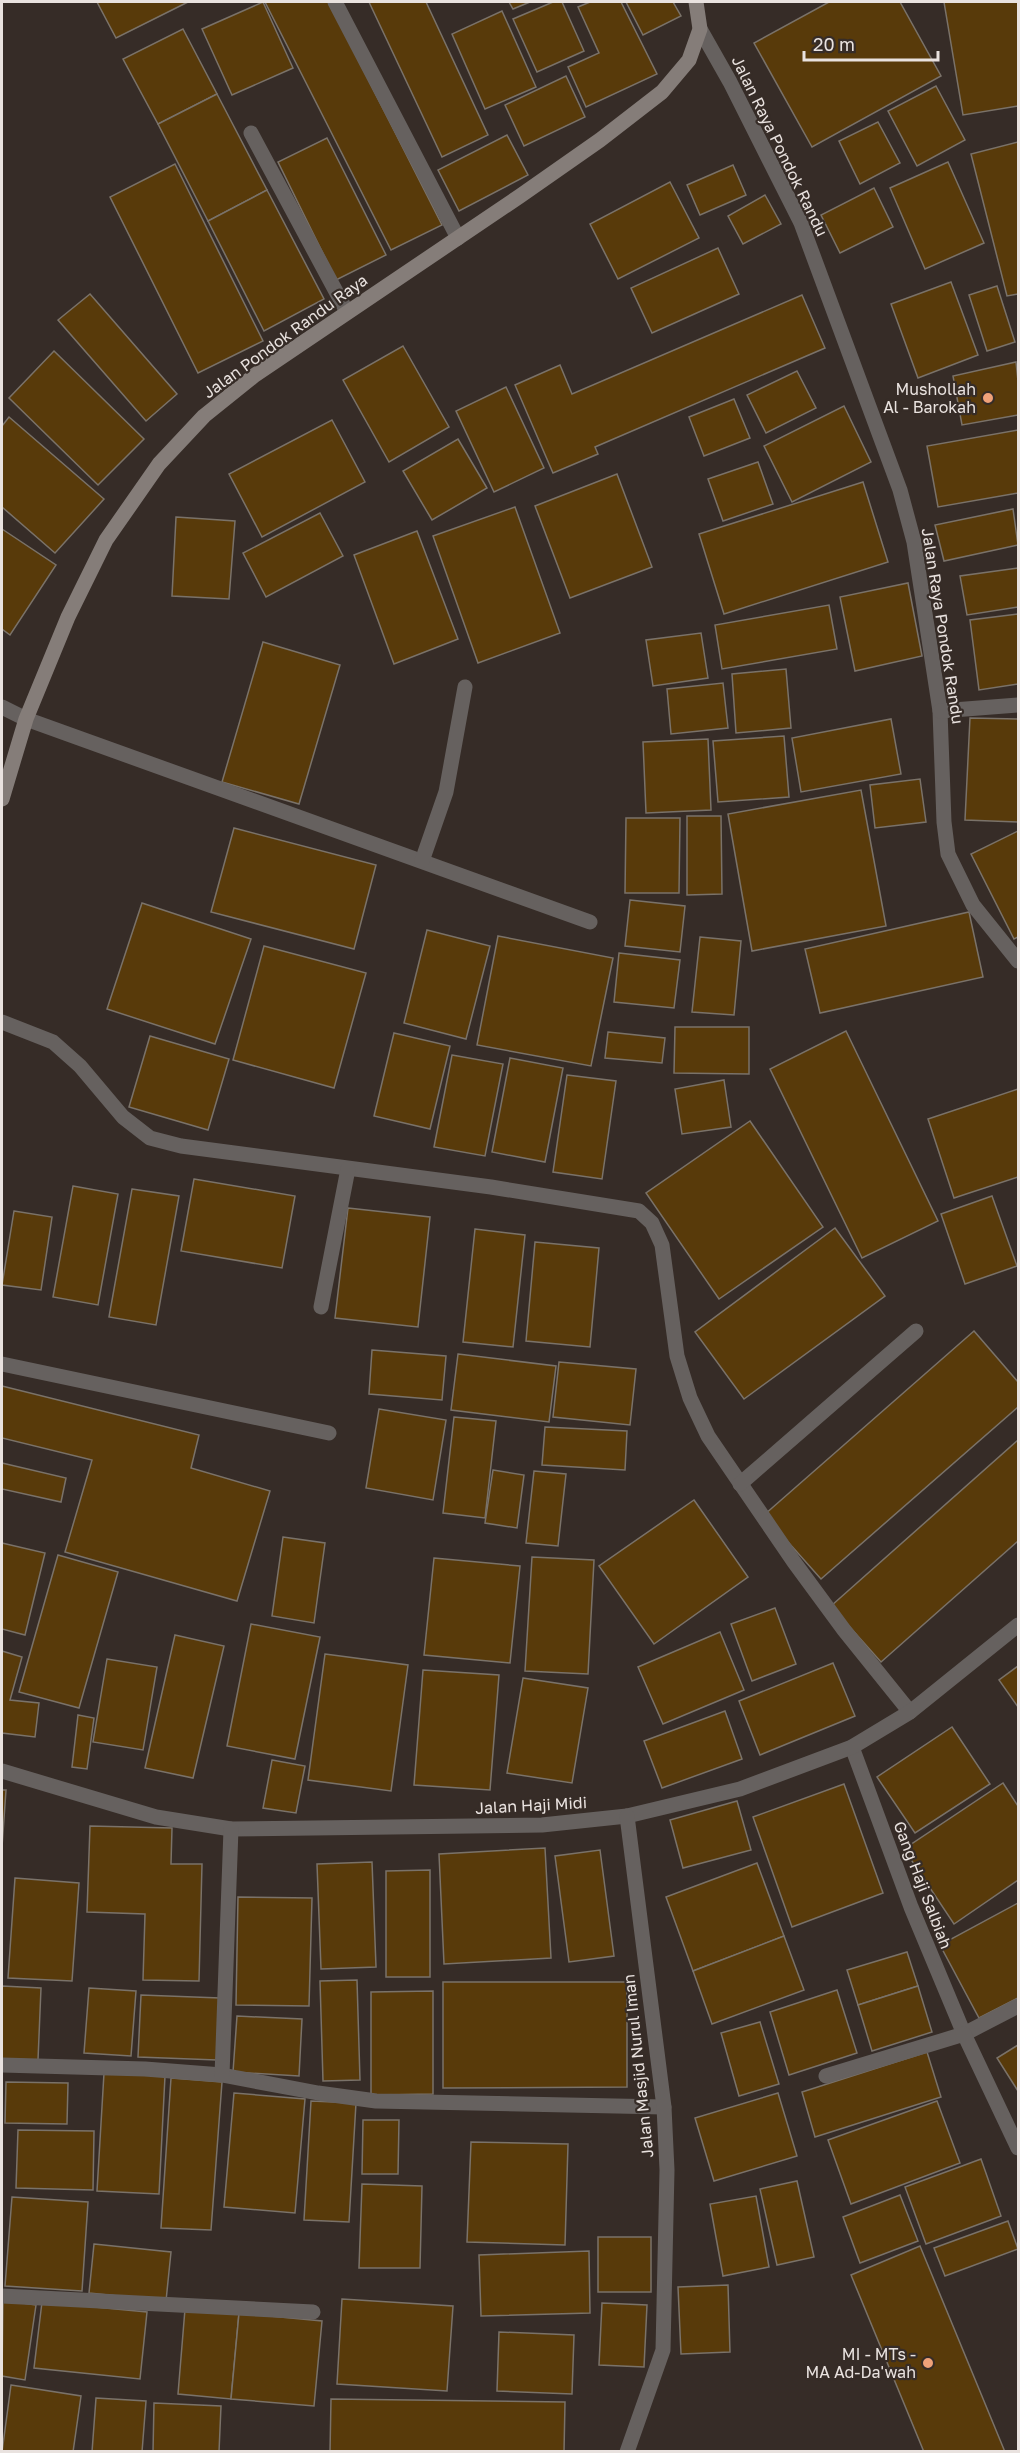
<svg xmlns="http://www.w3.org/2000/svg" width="1020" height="2453" viewBox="0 0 1020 2453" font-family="'Golos Text',sans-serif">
	<rect width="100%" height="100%" fill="#362c27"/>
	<g fill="#583a0a" stroke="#7a7269" stroke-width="1.5">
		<polygon points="97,2 188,2 116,38"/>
		<polygon points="263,2 293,68 232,95 202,29"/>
		<polygon points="265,2 329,2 442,225 391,250"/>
		<polygon points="369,2 426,2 488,135 442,157"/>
		<polygon points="509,2 530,2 513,9"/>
		<polygon points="553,2 562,2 584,51 537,72 513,19"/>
		<polygon points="590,2 621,2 657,74 586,107 568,67 599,53 578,7"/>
		<polygon points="626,2 673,2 681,16 643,35"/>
		<polygon points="829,2 900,2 941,76 812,147 754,43"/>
		<polygon points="944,2 1018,2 1018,106 963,115"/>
		<polygon points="502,11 536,87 485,109 452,34"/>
		<polygon points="183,29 217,94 158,124 123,59"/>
		<polygon points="566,76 585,117 524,146 505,105"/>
		<polygon points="936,86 965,140 917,166 888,111"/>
		<polygon points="217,94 267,190 208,221 158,124"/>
		<polygon points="878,122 900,163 860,184 839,141"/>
		<polygon points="507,135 528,175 459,211 438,170"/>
		<polygon points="327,138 386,255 336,280 278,162"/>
		<polygon points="1018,142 1018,294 1007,296 971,154"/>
		<polygon points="948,162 984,243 925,269 890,188"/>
		<polygon points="175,164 263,341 198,373 110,197"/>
		<polygon points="733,165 746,195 700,215 687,185"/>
		<polygon points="670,182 699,238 618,279 590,224"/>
		<polygon points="874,188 893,227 840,253 821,215"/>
		<polygon points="267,190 324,299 264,331 208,221"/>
		<polygon points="765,195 781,224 743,244 728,216"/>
		<polygon points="718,248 739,294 652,333 631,288"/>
		<polygon points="951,282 978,355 918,378 891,304"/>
		<polygon points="997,286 1015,342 987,351 969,295"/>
		<polygon points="90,294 177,394 146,421 58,320"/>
		<polygon points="802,295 825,348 595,447 598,454 553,473 515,385 560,365 572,394"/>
		<polygon points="403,346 449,427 389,462 343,380"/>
		<polygon points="54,351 144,439 98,485 9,398"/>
		<polygon points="1016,362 1018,381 1018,415 962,425 953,376"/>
		<polygon points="797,371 816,408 766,433 747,395"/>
		<polygon points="506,387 544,468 494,492 456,411"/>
		<polygon points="734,399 750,438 704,456 689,417"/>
		<polygon points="844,406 871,462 792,502 764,446"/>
		<polygon points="9,417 104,499 55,553 2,507 2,426"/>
		<polygon points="332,420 365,482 262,537 229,474"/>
		<polygon points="1018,430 1018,493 938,507 927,446"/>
		<polygon points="458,439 487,488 432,520 403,471"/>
		<polygon points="758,462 773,504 723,521 708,479"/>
		<polygon points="617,474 652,567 570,598 535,506"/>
		<polygon points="863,482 888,562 724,614 699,534"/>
		<polygon points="515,507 560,633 478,663 433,536"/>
		<polygon points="1013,509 1018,545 944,561 935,525"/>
		<polygon points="320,513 343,556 266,597 243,553"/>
		<polygon points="176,517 235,521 229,599 172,596"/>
		<polygon points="2,529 56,565 10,635 2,629"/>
		<polygon points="417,531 458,639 394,664 354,555"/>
		<polygon points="1018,568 1018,607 967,615 960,576"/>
		<polygon points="908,583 922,656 855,671 840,597"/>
		<polygon points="829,605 837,649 722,669 715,625"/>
		<polygon points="1018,614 1018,684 979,690 970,620"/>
		<polygon points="701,633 708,678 653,686 646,640"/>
		<polygon points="263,642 340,665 299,804 222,782"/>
		<polygon points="786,669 791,728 736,733 732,674"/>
		<polygon points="723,683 728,728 671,734 667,689"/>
		<polygon points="970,718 1018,719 1018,822 965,820"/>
		<polygon points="891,719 901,774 801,792 792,738"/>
		<polygon points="784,736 789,797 718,802 713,741"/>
		<polygon points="708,739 711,810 646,813 643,742"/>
		<polygon points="920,779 926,822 875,828 870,785"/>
		<polygon points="861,790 886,926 752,951 728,814"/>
		<polygon points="687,816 721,816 722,894 687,895"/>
		<polygon points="626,818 680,818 679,893 625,893"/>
		<polygon points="234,828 376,865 354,949 211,912"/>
		<polygon points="1018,831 1018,937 1014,939 971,854"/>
		<polygon points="630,900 685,906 680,952 625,946"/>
		<polygon points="142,903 251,939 215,1044 107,1009"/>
		<polygon points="969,912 983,977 820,1013 805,949"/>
		<polygon points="427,930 490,946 466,1039 404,1023"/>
		<polygon points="498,936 613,958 591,1066 477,1045"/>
		<polygon points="700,937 741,941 734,1015 692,1012"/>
		<polygon points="264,946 366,973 334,1088 233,1060"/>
		<polygon points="619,953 680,960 674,1008 614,1002"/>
		<polygon points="675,1027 749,1027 749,1074 674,1073"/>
		<polygon points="846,1031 938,1221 862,1258 770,1069"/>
		<polygon points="608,1032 665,1038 662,1063 605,1058"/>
		<polygon points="394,1033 450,1046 430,1129 374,1116"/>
		<polygon points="150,1036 229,1059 208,1130 129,1107"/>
		<polygon points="452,1055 503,1064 485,1156 434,1147"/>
		<polygon points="510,1058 563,1068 545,1162 492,1152"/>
		<polygon points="567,1075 616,1081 602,1179 553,1172"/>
		<polygon points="724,1080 731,1127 682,1134 675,1089"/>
		<polygon points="1018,1089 1018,1177 954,1198 928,1119"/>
		<polygon points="750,1121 823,1227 719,1299 646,1193"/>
		<polygon points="194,1179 295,1196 282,1268 181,1251"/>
		<polygon points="73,1186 118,1194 98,1305 53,1297"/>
		<polygon points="132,1189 179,1196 156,1325 109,1317"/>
		<polygon points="992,1196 1017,1266 965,1284 941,1214"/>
		<polygon points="348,1208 430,1217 418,1327 335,1318"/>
		<polygon points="14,1211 52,1217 41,1290 2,1285"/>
		<polygon points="835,1228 885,1296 744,1399 695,1332"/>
		<polygon points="475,1229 525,1235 513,1347 463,1342"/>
		<polygon points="535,1242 599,1248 590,1347 526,1341"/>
		<polygon points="974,1331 1018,1382 1018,1407 821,1579 764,1515"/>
		<polygon points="372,1350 446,1356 442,1400 369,1394"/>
		<polygon points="458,1354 556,1366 549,1422 451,1410"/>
		<polygon points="559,1362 636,1369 630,1425 553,1417"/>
		<polygon points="2,1386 199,1435 191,1468 270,1491 237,1601 65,1552 92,1460 2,1438"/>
		<polygon points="379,1409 446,1420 433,1500 366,1488"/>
		<polygon points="454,1417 496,1421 485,1518 443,1513"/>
		<polygon points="545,1427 627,1431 625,1470 542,1465"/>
		<polygon points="1018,1440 1018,1541 881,1662 831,1606"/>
		<polygon points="2,1463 66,1478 61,1502 2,1489"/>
		<polygon points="493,1470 524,1475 517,1528 485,1523"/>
		<polygon points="534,1471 566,1474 558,1546 526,1543"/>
		<polygon points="694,1500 748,1577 654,1644 599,1566"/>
		<polygon points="283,1537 325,1543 314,1623 272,1616"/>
		<polygon points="2,1543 45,1553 25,1635 2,1629"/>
		<polygon points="58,1555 118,1572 79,1708 19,1692"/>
		<polygon points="532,1557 594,1560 588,1674 525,1671"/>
		<polygon points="434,1558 520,1566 510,1663 424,1655"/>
		<polygon points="775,1608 796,1664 752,1681 731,1624"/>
		<polygon points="251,1624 320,1637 295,1759 227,1746"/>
		<polygon points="720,1632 744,1690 663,1724 638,1667"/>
		<polygon points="175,1635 224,1646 193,1778 145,1768"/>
		<polygon points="2,1651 22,1657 10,1700 39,1703 35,1737 2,1733"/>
		<polygon points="325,1654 408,1665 391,1791 308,1780"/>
		<polygon points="107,1659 157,1667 143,1750 93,1742"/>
		<polygon points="833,1663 855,1716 760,1755 739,1701"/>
		<polygon points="1018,1666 1018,1707 999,1680"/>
		<polygon points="423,1670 499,1675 490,1790 414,1785"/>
		<polygon points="523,1678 588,1688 572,1783 507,1773"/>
		<polygon points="725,1711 742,1759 662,1788 644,1741"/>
		<polygon points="78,1715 94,1718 87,1769 72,1767"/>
		<polygon points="952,1727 990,1784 915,1833 877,1777"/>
		<polygon points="272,1760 305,1766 296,1813 263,1808"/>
		<polygon points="1003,1783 1018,1806 1018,1880 954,1924 904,1849"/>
		<polygon points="844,1784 883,1893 792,1927 753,1817"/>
		<polygon points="2,1790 6,1790 2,1847"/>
		<polygon points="737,1801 751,1850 683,1868 670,1820"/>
		<polygon points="90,1826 172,1828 171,1864 202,1864 199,1981 143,1980 145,1914 87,1912"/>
		<polygon points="545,1848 551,1958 444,1964 439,1854"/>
		<polygon points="600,1850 614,1956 569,1962 555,1856"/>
		<polygon points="372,1862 376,1967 321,1969 317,1864"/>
		<polygon points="757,1863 784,1936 693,1971 666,1897"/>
		<polygon points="430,1870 430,1977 386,1977 386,1871"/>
		<polygon points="15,1878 79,1883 72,1981 8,1978"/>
		<polygon points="238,1897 312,1898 309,2006 236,2005"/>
		<polygon points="1018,1903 1018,1998 979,2018 940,1945"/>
		<polygon points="784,1936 804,1990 712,2024 693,1971"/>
		<polygon points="907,1952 918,1986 858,2005 847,1970"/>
		<polygon points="357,1980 360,2080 323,2081 320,1981"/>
		<polygon points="443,1982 627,1982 627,2087 443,2088"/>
		<polygon points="2,1986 41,1988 38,2060 2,2059"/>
		<polygon points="918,1986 932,2032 872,2051 858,2005"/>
		<polygon points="89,1988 136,1991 131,2056 84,2053"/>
		<polygon points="837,1990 857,2053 789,2075 770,2012"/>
		<polygon points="433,1991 433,2094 371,2095 371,1992"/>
		<polygon points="141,1995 220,1998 217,2060 138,2057"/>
		<polygon points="237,2016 302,2019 299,2076 233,2072"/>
		<polygon points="760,2022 779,2084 739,2096 721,2033"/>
		<polygon points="1018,2045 1018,2091 997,2058"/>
		<polygon points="927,2052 941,2097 815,2137 802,2092"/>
		<polygon points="104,2073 165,2076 159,2194 97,2191"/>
		<polygon points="171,2078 222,2082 211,2230 161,2228"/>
		<polygon points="6,2082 68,2083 67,2124 5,2123"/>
		<polygon points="234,2093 305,2099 295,2213 224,2207"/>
		<polygon points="778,2093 797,2156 714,2181 695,2118"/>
		<polygon points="311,2101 356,2103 349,2222 304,2220"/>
		<polygon points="937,2101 960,2163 851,2204 828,2140"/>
		<polygon points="363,2120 399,2120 398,2174 362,2174"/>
		<polygon points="18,2130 94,2131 93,2190 16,2188"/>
		<polygon points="471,2142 568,2144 565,2245 467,2242"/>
		<polygon points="981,2159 1001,2216 926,2244 905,2187"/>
		<polygon points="797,2181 814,2257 777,2265 760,2189"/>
		<polygon points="362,2184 422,2186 420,2268 359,2268"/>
		<polygon points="900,2195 918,2241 860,2263 843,2217"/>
		<polygon points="756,2196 769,2267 723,2276 710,2204"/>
		<polygon points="12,2197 88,2202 82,2291 5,2286"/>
		<polygon points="1008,2221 1018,2249 945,2276 934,2248"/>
		<rect x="598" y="2237" width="53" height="55"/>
		<polygon points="94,2244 171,2252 166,2301 89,2293"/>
		<polygon points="920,2246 1005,2452 924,2452 851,2275"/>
		<polygon points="589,2251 590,2313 481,2316 479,2255"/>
		<polygon points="728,2285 730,2352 681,2354 678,2287"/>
		<polygon points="342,2299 453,2306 447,2391 337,2384"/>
		<polygon points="3,2300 36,2305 25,2380 2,2376"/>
		<polygon points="42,2302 147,2312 140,2379 34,2368"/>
		<polygon points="602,2303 647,2305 644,2367 599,2365"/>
		<polygon points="185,2309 239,2313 231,2399 178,2394"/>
		<polygon points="239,2313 322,2321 314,2406 231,2399"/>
		<polygon points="499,2332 574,2335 572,2394 497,2391"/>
		<polygon points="11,2385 81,2396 73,2452 2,2452"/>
		<polygon points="96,2398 146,2401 142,2452 92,2452"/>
		<polygon points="331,2399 565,2402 564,2452 330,2452"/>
		<polygon points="154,2403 221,2406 219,2452 153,2452"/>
	</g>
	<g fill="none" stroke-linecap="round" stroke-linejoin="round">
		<g stroke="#66615f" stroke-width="15">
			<polyline points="2,707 26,719"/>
			<polyline points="2,1364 329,1433"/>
		</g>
		<g stroke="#66615f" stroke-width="15">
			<polyline points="335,2 458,238"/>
			<polyline points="700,29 730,82 801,223 900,490 914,542 940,711 944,822 948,854 973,905 1018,961"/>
			<polyline points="251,133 347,312"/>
			<polyline points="940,711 1018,705"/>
			<polyline points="26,719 590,922"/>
			<polyline points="422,861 446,792 465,687"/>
			<polyline points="2,1022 53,1042 80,1066 123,1117 150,1138 181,1146 491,1187 639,1211 652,1223 662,1245 677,1356 690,1398 708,1436 794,1562 844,1630 910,1712"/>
			<polyline points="321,1307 348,1169"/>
			<polyline points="740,1484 916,1331"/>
			<polyline points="852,1747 911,1907 964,2034 1018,2006"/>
			<polyline points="2,1771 156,1817 231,1829 542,1825 627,1816 740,1789 852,1747 910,1712 1018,1625"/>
			<polyline points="2,2065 145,2069 222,2075 318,2093 376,2101 664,2107"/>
			<polyline points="222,2075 231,1829"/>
			<polyline points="826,2076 964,2034 1018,2148"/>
			<polyline points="2,2296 313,2312"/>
			<polyline points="627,2452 663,2350 667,2170 664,2107 627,1816"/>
		</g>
		<polyline stroke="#857d79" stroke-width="15" points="2,799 26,719 68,617 106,540 159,464 204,416 255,375 520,196 600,140 662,92 689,60 700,29 696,2"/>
	</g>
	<g fill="#f0a279" stroke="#362c27" stroke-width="2">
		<circle cx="988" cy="398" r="6"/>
		<circle cx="928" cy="2363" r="6"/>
	</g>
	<g text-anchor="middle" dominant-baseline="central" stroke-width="4.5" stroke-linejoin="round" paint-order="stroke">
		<g font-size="16" fill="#e9e2df" stroke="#362c27">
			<text transform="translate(780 146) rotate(64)">Jalan Raya Pondok Randu</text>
			<text transform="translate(285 336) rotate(-36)">Jalan Pondok Randu Raya</text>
			<text transform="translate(943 626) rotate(81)">Jalan Raya Pondok Randu</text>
			<text transform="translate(531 1805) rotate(-3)">Jalan Haji Midi</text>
			<text transform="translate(923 1885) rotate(69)">Gang Haji Salbiah</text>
			<text transform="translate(638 2066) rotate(-96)">Jalan Masjid Nurul Iman</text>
		</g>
		<g font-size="16" fill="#e9e2df" stroke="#362c27" text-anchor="end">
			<text x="976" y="389">Mushollah<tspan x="976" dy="18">Al - Barokah</tspan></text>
			<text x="916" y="2354">MI - MTs -<tspan x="916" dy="18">MA Ad-Da'wah</tspan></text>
		</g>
	</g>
	<rect width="1020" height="2453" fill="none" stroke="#e9e2df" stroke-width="6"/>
	<path d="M804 51v9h134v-9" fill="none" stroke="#e9e2df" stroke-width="3"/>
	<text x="813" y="51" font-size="18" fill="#e9e2df" stroke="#362c27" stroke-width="4.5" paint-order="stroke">20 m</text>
</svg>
